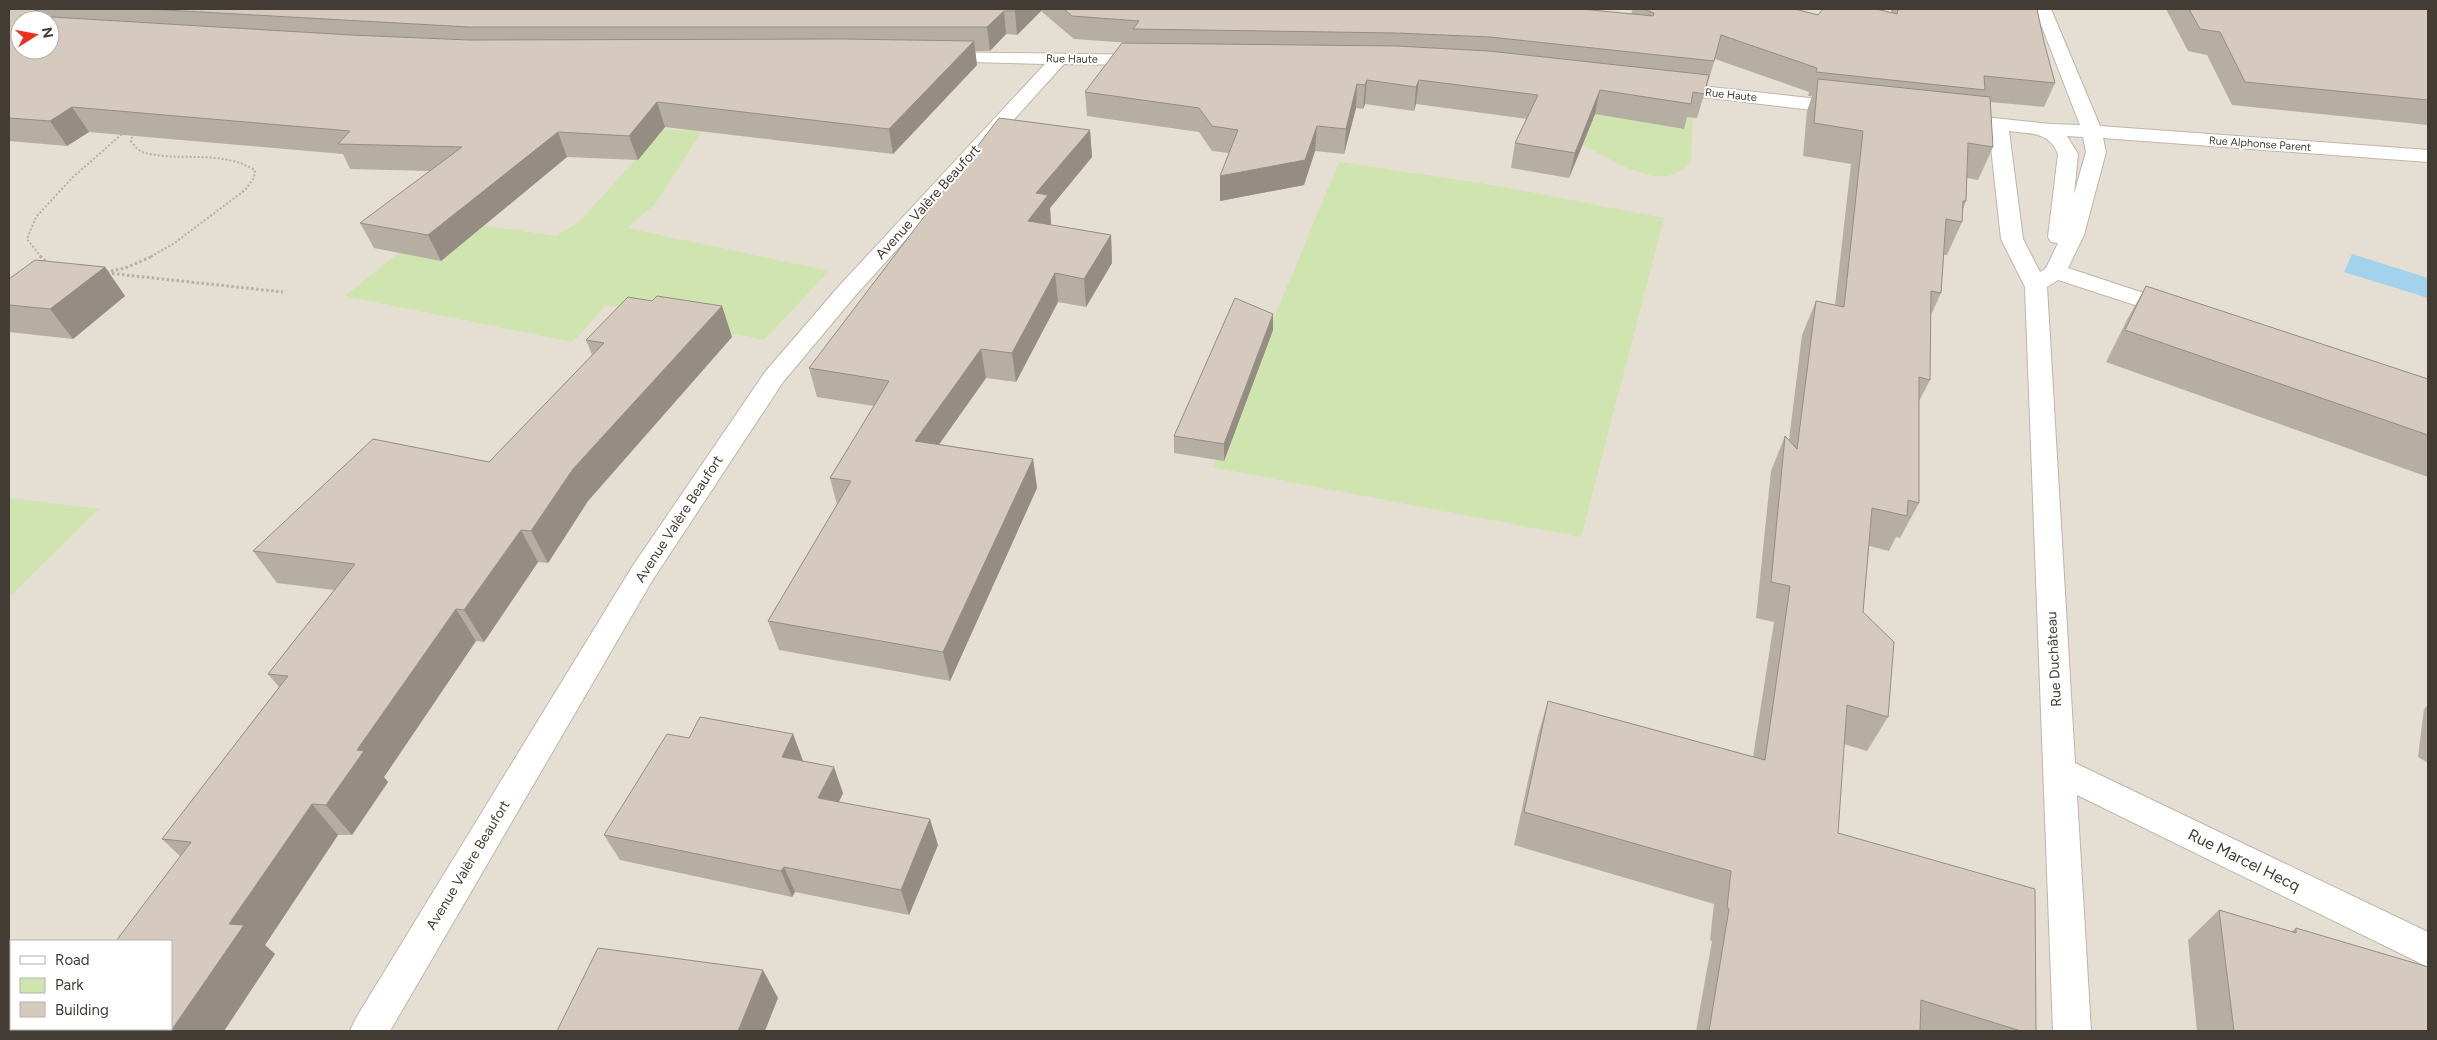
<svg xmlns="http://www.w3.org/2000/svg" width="2437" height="1040" viewBox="0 0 2437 1040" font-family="Figtree,sans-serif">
	<rect width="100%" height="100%" fill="#f1ece4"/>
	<path fill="#e5ded2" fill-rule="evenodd" d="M9,9h2419v1022h-2419v-433l89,-88 -89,-12zM20,20h30v30h-30zM11,941h160v88h-160z"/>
	<g fill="#cfe4ae">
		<path d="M1597,109l96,1 -2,53c-7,5 -16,12 -25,13 -28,2 -60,-19 -84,-32z"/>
		<polygon points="657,129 702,131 655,204 627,228 829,271 764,340 606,305 573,342 345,296 441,219 556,236 579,222 630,166"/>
		<polygon points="1339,162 1493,185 1664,218 1581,537 1212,467"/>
		<polygon points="9,498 99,509 9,598"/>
	</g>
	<polygon fill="#a2d2ec" points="2352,254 2428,278 2428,298 2344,272"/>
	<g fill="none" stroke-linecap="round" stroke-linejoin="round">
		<g stroke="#bfb6aa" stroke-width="2">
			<g id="minor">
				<path d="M2035,9h16l49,117 328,24v12l-325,-24 3,14 -22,83 -16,33 115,38 4,5 -4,5 -8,2 -117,-38 -11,7 28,476 353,169v35l-351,-172 14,236h-38l-28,-744 -24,-48 -12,-110 -41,-5 -3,-4 3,-4 7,-2 95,10 30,1zM2009,131c21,3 40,0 49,23l-10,83 3,5 7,1 -12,25 -6,4 -17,-33zM2067,136l16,1 3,15 -12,42 4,-40z"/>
				<polygon points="938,52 1148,55 1154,56 1157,60 1154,64 1148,65 1064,64 855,296 783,382 652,581 390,1031 350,1031 356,1018 632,567 765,372 839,286 1045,64 932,61 929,57 932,53"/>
				<polygon points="1667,82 1845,102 1852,104 1854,108 1852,112 1845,114 1660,92 1658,88 1660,84"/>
			</g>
		</g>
		<g stroke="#bdae99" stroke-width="2" stroke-dasharray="2 2" stroke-linecap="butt">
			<path d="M133,133l-2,8c4,7 9,11 18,13 36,7 72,-4 106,16l-1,8 -9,12 -72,54 -23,13"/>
			<polyline points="41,257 27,239 36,217 72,178 123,133"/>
		</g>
		<g stroke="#bdae99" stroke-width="3" stroke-dasharray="2.5 2.5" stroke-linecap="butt">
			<polyline points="40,256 47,263"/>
			<polyline points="106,272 125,268 153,256"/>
			<polyline points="107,273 283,292"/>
		</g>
		<use href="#minor" fill="#fff" fill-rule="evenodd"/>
	</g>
	<g fill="#b7aea3">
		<polygon points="9,9 1581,9 1631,14 1633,9 1795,9 1818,15 1891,12 1891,9 2037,9 2044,42 2055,83 2044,107 1990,102 1993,147 1978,180 1967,178 1966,201 1963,209 1962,222 1947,255 1944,255 1941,293 1931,315 1930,380 1919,401 1919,503 1900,538 1896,537 1889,551 1869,546 1863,612 1888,717 1867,751 1844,744 1838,833 2021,1031 1696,1031 1712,941 1710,940 1714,904 1514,845 1538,735 1548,701 1753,757 1774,622 1756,618 1771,471 1785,436 1789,440 1802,335 1816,301 1835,305 1851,164 1803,156 1807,111 1812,96 1808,96 1809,92 1715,59 1697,118 1687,117 1684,129 1595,114 1569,178 1511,168 1515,143 1527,119 1416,104 1414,111 1365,104 1363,109 1356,108 1344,154 1315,151 1304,185 1220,201 1220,176 1229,153 1212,151 1199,132 1087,116 1085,92 1130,43 1074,39 1041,11 1017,35 1006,34 990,51 975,51 977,65 893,154 665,127 638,160 567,157 441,261 374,248 360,223 430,171 350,169 343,154 89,132 67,146 9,141"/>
		<polygon points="2166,9 2428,9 2428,125 2232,105 2207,55 2188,51"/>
		<polygon points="1090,130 1092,157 1050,208 1051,223 1050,225 1111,235 1112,263 1086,307 1058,302 1016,382 986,378 939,444 1033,459 1037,488 950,681 779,650 768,621 837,505 830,478 874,406 817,397 809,368"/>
		<polygon points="105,267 125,296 73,339 9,332 9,279"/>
		<polygon points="2146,286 2428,379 2428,477 2106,362 2128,318"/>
		<polygon points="652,301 722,306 732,337 588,501 548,563 538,562 484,642 476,641 384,777 388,782 352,835 338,835 265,945 275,954 224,1031 180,856 162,839 279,687 268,674 334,590 277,583 253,551 489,462 592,355 586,340"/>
		<polygon points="1273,330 1224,461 1174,453 1174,436"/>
		<polygon points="2428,705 2428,763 2418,757 2424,709"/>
		<polygon points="793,734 803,761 843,793 839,802 938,845 909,915 795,892 792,897 620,860 604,835 689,738"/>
		<polygon points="2219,910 2291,932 2296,928 2428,1031 2197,1031 2188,940"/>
	</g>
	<g fill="#958d84">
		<polygon points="34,9 38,9 45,20 35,16"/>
		<polygon points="1017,9 1041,9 1041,11 1017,35 1015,11"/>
		<polygon points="1004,11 1006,34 990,51 987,27"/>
		<polygon points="974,41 977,65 893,154 889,129"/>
		<polygon points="1367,80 1365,104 1363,109 1365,85"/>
		<polygon points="1419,80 1416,104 1414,111 1416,87"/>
		<polygon points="1357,84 1356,108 1344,154 1346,129"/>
		<polygon points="1600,90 1595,114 1569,178 1575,153"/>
		<polygon points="657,102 665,127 638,160 629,136"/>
		<polygon points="72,107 89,132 67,146 50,121"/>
		<polygon points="1317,126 1315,151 1304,185 1220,201 1220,176"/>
		<polygon points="1090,130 1092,157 1050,208 1051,223 1031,249 1028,221 1036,193"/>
		<polygon points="558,132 567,157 441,261 428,235"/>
		<polygon points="1111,235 1112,263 1086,307 1084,279"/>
		<polygon points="105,267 125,296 73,339 50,309"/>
		<polygon points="1055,273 1058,302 1016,382 1012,353"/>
		<polygon points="722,306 732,337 588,501 548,563 531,531 573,469"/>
		<polygon points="1273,314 1273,330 1224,461 1224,444"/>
		<polygon points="981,349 986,378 921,470 915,441"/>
		<polygon points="1033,459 1037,488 950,681 943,652"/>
		<polygon points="521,530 538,562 484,642 464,610"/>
		<polygon points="456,609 476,641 384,777 388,782 352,835 326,805 357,750"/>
		<polygon points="793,734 803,761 782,757"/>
		<polygon points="834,767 843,793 828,824 818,798"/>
		<polygon points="312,804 338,835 265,945 275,954 224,1031 171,1031 229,924"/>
		<polygon points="930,819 938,845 909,915 901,890"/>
		<polygon points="784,867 795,892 792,897 781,871"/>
		<polygon points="763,970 778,998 765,1031 738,1031"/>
	</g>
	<g fill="#d5cabd" stroke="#958d84" fill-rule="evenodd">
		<path d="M9,9h25l1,7 316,19 118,5 374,-1 131,2 -85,88 -232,-27 -28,34 -71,-4 -130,103 -68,-12 102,-76 -124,-3 12,-13 -278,-24 -22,14 -41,-3zM20,20h30v30h-30z"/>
		<polygon points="147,9 1017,9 1015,11 1004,11 987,27 469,27"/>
		<polygon points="1064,9 1581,9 1653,16 1654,13 1643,9 1795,9 1818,15 1823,9 1876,9 1897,14 1898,9 2037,9 2044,42 2055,83 1984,76 1985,90 1816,72 1817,68 1721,35 1714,61 1490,37 1396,33 1133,29 1139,21 1072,16"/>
		<polygon points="2189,9 2428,9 2428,100 2245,82 2220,32 2200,29"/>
		<polygon points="1122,43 1396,46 1489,51 1709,75 1704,94 1693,92 1691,104 1600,90 1575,153 1515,143 1538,95 1419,80 1416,87 1367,80 1365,85 1357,84 1346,129 1317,126 1305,160 1220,176 1238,130 1212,126 1199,108 1085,92"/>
		<polygon points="1818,79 1990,97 1993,147 1968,143 1966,201 1963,201 1962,222 1946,219 1941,293 1931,291 1930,380 1919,377 1919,503 1908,500 1907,516 1872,508 1863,612 1894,642 1888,717 1847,705 1838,833 2035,889 2036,1031 2021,1031 1921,1000 1920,1031 1709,1031 1729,909 1727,908 1731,871 1524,812 1548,701 1765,760 1790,586 1771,582 1785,436 1797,449 1816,301 1844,307 1863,131 1814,123"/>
		<polygon points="999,118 1090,130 1036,193 1048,195 1028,221 1111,235 1084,279 1055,273 1012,353 981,349 915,441 1033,459 943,652 768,621 851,481 830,478 889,381 809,368"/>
		<polygon points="35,260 105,267 50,309 9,305 9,279"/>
		<polygon points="2146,286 2428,379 2428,435 2125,330"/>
		<polygon points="657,296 722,306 573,469 531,531 521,530 464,610 456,609 357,750 364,751 326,805 312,804 229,924 244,925 171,1031 47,1031 49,1029 171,1029 171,941 116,941 191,842 162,839 288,676 268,674 355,564 253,551 373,439 489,462 604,343 586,340 628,297 652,301"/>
		<polygon points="1235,298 1273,314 1224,444 1174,436"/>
		<polygon points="700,717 793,734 782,757 834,767 818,798 930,819 901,890 784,867 781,871 604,835 667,734 689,738"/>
		<polygon points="2219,910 2296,933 2296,928 2428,967 2428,1031 2234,1031"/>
		<polygon points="598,948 763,970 738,1031 557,1031"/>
	</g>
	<g text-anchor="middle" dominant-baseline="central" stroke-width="4" stroke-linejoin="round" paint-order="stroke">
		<g font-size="11" fill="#433c34" stroke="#fff">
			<text transform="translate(1072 59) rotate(1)">Rue Haute</text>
			<text transform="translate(1731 95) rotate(6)">Rue Haute</text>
			<text transform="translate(2260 144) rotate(4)">Rue Alphonse Parent</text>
		</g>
		<g font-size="14" fill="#433c34" stroke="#fff">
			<text transform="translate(928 202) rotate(-48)">Avenue Valère Beaufort</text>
			<text transform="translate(679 519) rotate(-57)">Avenue Valère Beaufort</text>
			<text transform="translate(2054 659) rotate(-93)">Rue Duchâteau</text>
			<text transform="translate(468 865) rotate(-59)">Avenue Valère Beaufort</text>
		</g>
		<g font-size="16" fill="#433c34" stroke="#fff">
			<text transform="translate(2244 860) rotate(26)">Rue Marcel Hecq</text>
		</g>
	</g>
	<rect width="2437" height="1040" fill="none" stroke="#433c34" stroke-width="20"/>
	<rect x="10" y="940" width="162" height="90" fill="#ffffff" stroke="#b4b1ae"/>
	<rect x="20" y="956" width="25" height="8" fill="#ffffff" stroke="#b4b1ae"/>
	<text x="55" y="965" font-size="15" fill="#433c34">Road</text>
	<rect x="20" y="978" width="25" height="15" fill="#cfe4ae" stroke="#b4b1ae"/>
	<text x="55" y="990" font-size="15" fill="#433c34">Park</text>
	<rect x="20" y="1002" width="25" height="15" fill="#d5cabd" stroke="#b4b1ae"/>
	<text x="55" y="1015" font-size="15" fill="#433c34">Building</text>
	<g transform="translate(35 35) rotate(79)"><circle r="24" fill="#ffffff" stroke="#b4b1ae"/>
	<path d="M0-4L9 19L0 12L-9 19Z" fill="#ef301d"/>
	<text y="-8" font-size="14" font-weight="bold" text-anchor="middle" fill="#433c34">N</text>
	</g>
</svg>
